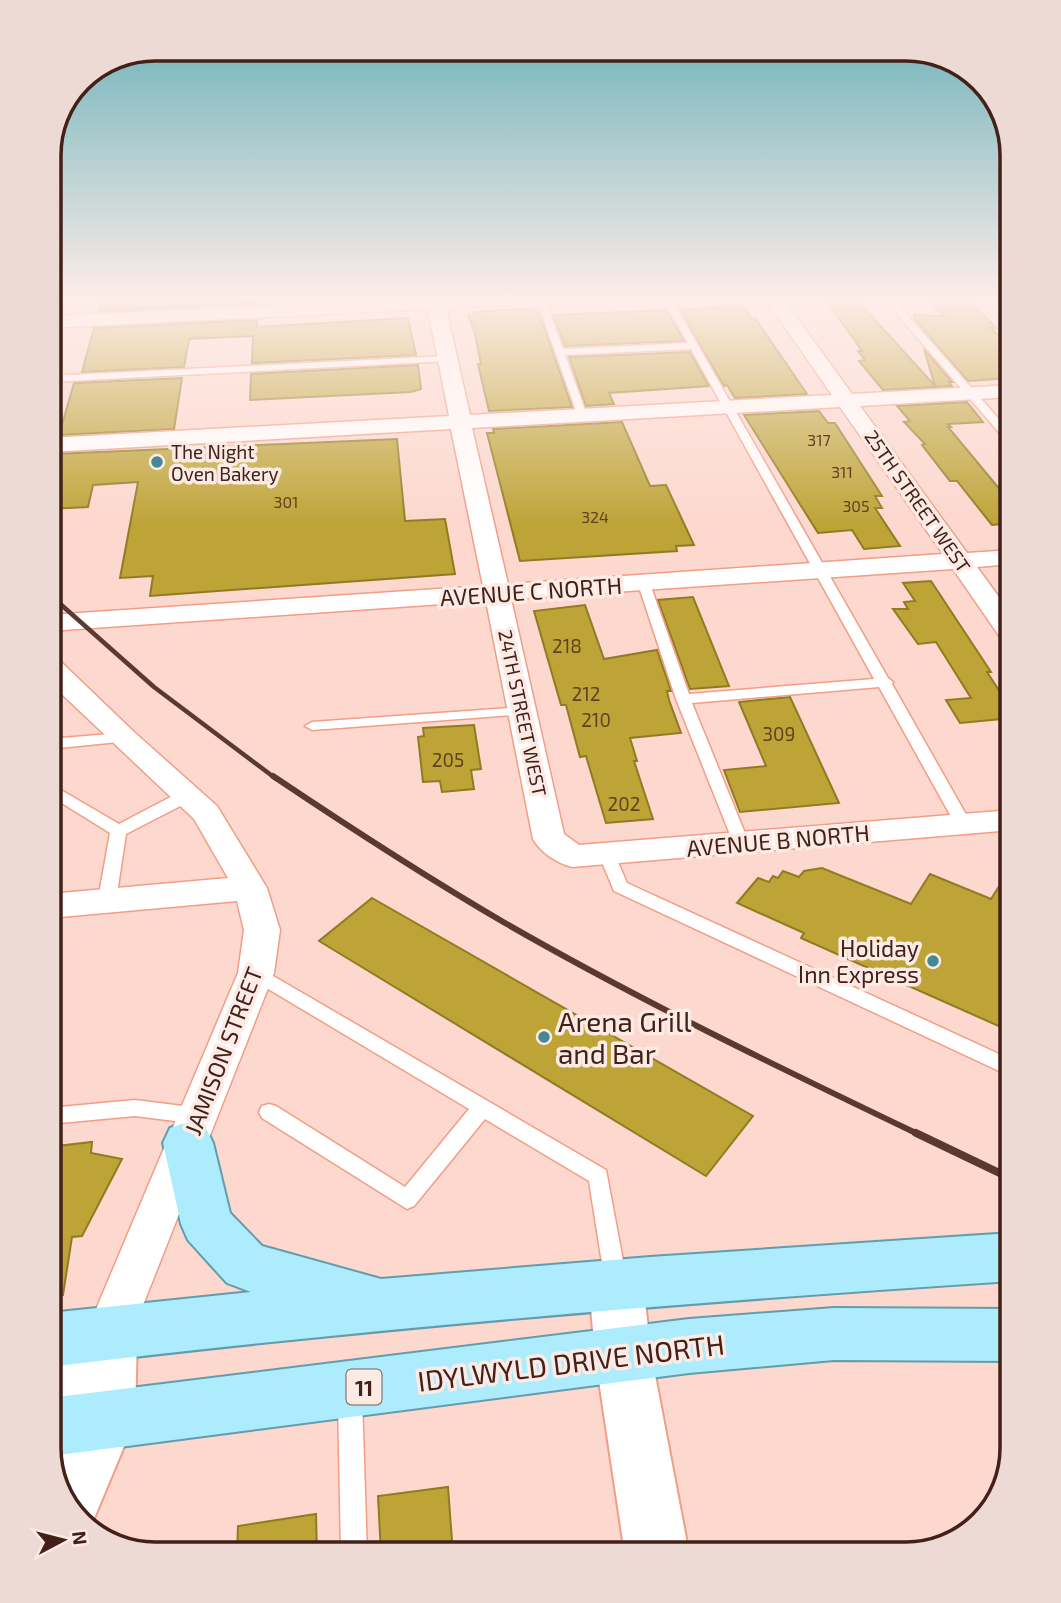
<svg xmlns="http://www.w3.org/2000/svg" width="1061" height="1603" viewBox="0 0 1061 1603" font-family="'Exo 2',sans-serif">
	<rect width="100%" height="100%" fill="#fcd8ce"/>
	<g fill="#bea437" stroke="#907b22" stroke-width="2">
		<polygon points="102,300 256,300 256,304 99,311"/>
		<polygon points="826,300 857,300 935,386 924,349 952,382 949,382 952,386 883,390 859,361 865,360 858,351 862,351"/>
		<polygon points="928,300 969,300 996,328 991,328 1012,349 1012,378 968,381 916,321 914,315 944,316"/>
		<polygon points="742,305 752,319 755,318 807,394 735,398 727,385 724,386 680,310"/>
		<polygon points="534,308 540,316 572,407 489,411 478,364 481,364 475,334 468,315 475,314 474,312"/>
		<polygon points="667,310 684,341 565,346 553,315"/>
		<polygon points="408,318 416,355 252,363 253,336 189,339 184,367 82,372 94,328 257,320 257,327"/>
		<polygon points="690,352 709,386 609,393 614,404 586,406 569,357"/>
		<polygon points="418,365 421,389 411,392 250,400 251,374"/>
		<polygon points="182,378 174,429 59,435 74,383"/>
		<polygon points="967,402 983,422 948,424 951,427 948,427 1012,504 1012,523 992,525 957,481 950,481 922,445 925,444 904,422 910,421 897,406"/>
		<polygon points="819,411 828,423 835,423 882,496 875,496 882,508 875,508 900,546 864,549 852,530 818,533 744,415"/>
		<polygon points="622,422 650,486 666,485 694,545 676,546 677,551 520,561 487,433 494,433 493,429"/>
		<polygon points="397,439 405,521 445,519 455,574 150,596 153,576 120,578 138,482 93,485 88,507 49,509 49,468 53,454"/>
		<polygon points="931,581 991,672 987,672 1012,710 1012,718 960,723 946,700 971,698 936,642 918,644 893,609 908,609 904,602 915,601 903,583"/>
		<polygon points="693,597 729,686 690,689 658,600"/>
		<polygon points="585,605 604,659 657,650 671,691 667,691 669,700 681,733 630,738 637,761 634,761 653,819 606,823 586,756 580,757 566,705 561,705 534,611"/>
		<polygon points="790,697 839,803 740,812 724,770 766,766 739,702"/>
		<polygon points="474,725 481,769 471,770 474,789 442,792 440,781 423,782 418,737 424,736 423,728"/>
		<polygon points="1012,866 1012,1032 801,938 804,933 737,903 758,878 769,882 773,876 778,878 783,871 799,877 804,871 822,868 911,904 930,874 991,899"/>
		<polygon points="372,898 753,1116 706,1176 319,941"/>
		<polygon points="92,1142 91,1153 122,1159 82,1236 72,1237 63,1295 49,1294 49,1147"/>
		<polygon points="448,1487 453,1554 381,1554 378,1496"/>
		<polygon points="316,1514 317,1554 237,1554 238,1526"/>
	</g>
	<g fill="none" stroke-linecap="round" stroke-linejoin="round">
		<g stroke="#f29d86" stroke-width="3">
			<g id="lane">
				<polygon points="537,300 545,300 563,349 688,343 664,300 672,300 888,678 893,682 892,684 972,825 970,829 958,829 879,687 692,703 749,843 741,848 735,847 676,699 638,584 639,581 644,580 650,584 689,694 874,679 691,349 565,355 587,415 578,417"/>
				<polygon points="885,300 894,300 1012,434 1012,444 1008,443"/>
				<polygon points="446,356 451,359 449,361 49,382 49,376"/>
				<polygon points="523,707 530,711 528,714 312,730 305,726 312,722"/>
				<polygon points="123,733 128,735 130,738 128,741 49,749 49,739"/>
				<polygon points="49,783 119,824 180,792 192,792 194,796 192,800 126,834 116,900 113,904 101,904 98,900 110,833 49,795"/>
				<polygon points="607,849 615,855 627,883 1012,1060 1012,1077 614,891 599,855"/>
				<polygon points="256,966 606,1170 627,1282 624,1289 616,1292 608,1289 605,1282 589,1181 485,1119 414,1206 407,1209 262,1118 259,1112 262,1106 269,1104 276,1106 405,1187 469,1109 250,978 247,973 250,968"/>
				<polygon points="135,1100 199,1108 206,1110 209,1116 206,1122 199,1124 135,1116 49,1124 49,1108"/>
				<polygon points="350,1386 358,1390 362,1398 367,1554 341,1554 338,1398 342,1390"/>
			</g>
		</g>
		<g stroke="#f29d86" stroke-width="3">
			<g id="street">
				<path d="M403,300h117l-9,5 -65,3 24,107 362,-20 -66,-95h18l68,94 160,-9v12l-152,9 107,147 45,-3v14l-35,3 35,48v27l-10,-2 -49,-71 -442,30 53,235 15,11 433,-35v20l-440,37c-15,-4 -31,-14 -39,-28l-47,-238 -437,30v-16l434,-29 -32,-157 -402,23v-14l400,-22 -21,-107 -379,19v-12zM840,407l103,147 -435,30 -36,-156z"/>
				<polygon points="987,300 1006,300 1012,305 1012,320 1006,319"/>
				<polygon points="49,658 59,660 134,732 217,806 267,888 280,930 274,973 132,1333 125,1348 109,1355 93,1348 86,1333 238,973 244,930 237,901 49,918 49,894 228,878 194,819 49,682"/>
			</g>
		</g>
		<g stroke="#f29d86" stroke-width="4">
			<g id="secondary">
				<polygon points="616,1259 635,1266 643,1284 651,1354 689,1554 625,1554 595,1354 589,1284 597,1266"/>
				<polygon points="109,1307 129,1314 137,1333 135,1420 90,1528 63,1501 54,1468 76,1413 70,1420 49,1429 49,1358 89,1314"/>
			</g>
		</g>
		<g stroke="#639dab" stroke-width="4">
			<g id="primary">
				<path d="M188,1122l18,6 7,15 17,70 32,33 119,33 269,-22 362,-24v48c-322,21 -643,47 -963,86v-54l202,-21 -24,-9 -39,-43 -7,-16 -18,-81 7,-15z"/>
				<polygon points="834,1308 1012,1309 1012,1361 834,1360 689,1373 51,1456 49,1398 689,1319"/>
			</g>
		</g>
		<use href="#lane" fill="#fff" fill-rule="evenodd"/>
		<use href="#street" fill="#fff" fill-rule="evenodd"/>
		<use href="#secondary" fill="#fff" fill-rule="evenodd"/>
		<use href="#primary" fill="#acecfc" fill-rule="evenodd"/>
		<polyline stroke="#5b3930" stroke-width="4.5" points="49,594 154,687 275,778"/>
		<path stroke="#5b3930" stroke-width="6" d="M273,776c76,51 153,101 232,147 134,77 275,145 415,212"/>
		<polyline stroke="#5b3930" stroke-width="8" points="916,1133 1012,1179"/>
	</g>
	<linearGradient id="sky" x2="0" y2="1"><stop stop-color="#63aeb6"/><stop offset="0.57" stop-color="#feede9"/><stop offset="1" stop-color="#feede9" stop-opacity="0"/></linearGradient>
	<rect width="1061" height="524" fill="url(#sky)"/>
	<g fill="#458898" stroke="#fceae5" stroke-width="2.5">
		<circle cx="157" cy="462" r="7"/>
		<circle cx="933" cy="961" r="7"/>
		<circle cx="544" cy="1037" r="7"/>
	</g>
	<g text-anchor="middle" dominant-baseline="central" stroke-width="7" stroke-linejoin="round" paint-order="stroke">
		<g font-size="16" fill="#624220">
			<text x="819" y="439">317</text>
			<text x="842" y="471">311</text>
			<text x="286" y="501">301</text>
			<text x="856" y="505">305</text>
			<text x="595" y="516">324</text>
		</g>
		<g font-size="19" fill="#432118" stroke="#fceae5" text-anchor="start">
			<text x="171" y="451">The Night<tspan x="171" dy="22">Oven Bakery</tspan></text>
		</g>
		<g font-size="19" fill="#432118" stroke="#fceae5">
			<text transform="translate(918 501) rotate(55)">25TH STREET WEST</text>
			<text transform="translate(523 713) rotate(78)">24TH STREET WEST</text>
		</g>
		<g font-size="19" fill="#624220">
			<text x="567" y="645">218</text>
			<text x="586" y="693">212</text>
			<text x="596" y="719">210</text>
			<text x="779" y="733">309</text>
			<text x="448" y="759">205</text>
			<text x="624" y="803">202</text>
		</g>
		<rect fill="#fceae5" stroke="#7a5d56" stroke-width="2" x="346.5" y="1369.5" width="35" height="35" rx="5"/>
		<g font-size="21" font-weight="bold" fill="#432118">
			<text x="364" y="1387">11</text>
		</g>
		<g font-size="23" fill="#432118" stroke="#fceae5">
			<text transform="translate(531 591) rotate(-4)">AVENUE C NORTH</text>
			<text transform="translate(778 840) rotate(-5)">AVENUE B NORTH</text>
			<text transform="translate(223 1051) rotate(-69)">JAMISON STREET</text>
		</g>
		<g font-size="23" fill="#432118" stroke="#fceae5" text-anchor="end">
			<text x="919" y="948">Holiday<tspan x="919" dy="26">Inn Express</tspan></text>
		</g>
		<g font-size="28" fill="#432118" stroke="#fceae5" text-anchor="start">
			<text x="558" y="1021">Arena Grill<tspan x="558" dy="32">and Bar</tspan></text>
		</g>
		<g font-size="28" fill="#432118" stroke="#fceae5">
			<text transform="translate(571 1362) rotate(-7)">IDYLWYLD DRIVE NORTH</text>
		</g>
	</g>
	<path d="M0 0H1061V1603H0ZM155 61H906A94 94 0 0 1 1000 155V1448A94 94 0 0 1 906 1542H155A94 94 0 0 1 61 1448V155A94 94 0 0 1 155 61Z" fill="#eddad5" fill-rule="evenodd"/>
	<path fill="none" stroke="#432118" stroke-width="3.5" d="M155 61H906A94 94 0 0 1 1000 155V1448A94 94 0 0 1 906 1542H155A94 94 0 0 1 61 1448V155A94 94 0 0 1 155 61Z"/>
	<g transform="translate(63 1540) rotate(83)" stroke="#fceae5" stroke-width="5" paint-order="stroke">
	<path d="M0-5L12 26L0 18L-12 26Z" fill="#432118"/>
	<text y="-10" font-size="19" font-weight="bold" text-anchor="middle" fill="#432118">N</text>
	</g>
</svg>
